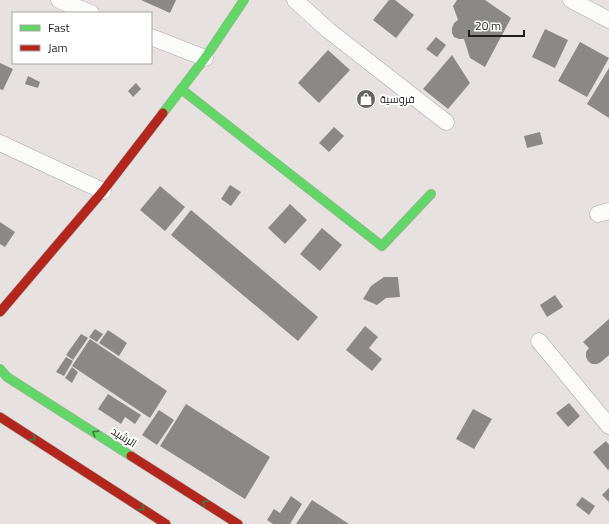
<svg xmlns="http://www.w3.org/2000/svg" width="609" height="524" viewBox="0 0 609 524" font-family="'Titillium Web',Cairo,sans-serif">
	<rect width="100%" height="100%" fill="#e7e2e0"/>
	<g fill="#8c8886">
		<polygon points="141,0 176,0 170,13"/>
		<polygon points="389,0 395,0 414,15 396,38 373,20"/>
		<polygon points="457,0 485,0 511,18 485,67 470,58 464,39 459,39 454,37 452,33 452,28 454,23 458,20 453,6"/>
		<polygon points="545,29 568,40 555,68 532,57"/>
		<polygon points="436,37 446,45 437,57 426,49"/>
		<polygon points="580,42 609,58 587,97 558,81"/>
		<polygon points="328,50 350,70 319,103 298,83"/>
		<polygon points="452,55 470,83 448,109 423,89"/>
		<polygon points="0,63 13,69 3,90 0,89"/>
		<polygon points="609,68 609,118 587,104"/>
		<polygon points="28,76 40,82 38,88 25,84"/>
		<polygon points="136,83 141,89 133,97 128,91"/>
		<polygon points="334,127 344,136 329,152 319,143"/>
		<polygon points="540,132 543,144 527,148 524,136"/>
		<polygon points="230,185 241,192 231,206 221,199"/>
		<polygon points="160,186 185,207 165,231 140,210"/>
		<polygon points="290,204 307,220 285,244 268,228"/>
		<polygon points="191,210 318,317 298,341 171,235"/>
		<polygon points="0,222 15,232 5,247 0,244"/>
		<polygon points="322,228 342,245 320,271 300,254"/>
		<polygon points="384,277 398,277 400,297 386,298 377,305 363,299 371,286"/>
		<polygon points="555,295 563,307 547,317 540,305"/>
		<polygon points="609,319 609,355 601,362 597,364 592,364 588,361 586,357 586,352 589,348 583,342"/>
		<polygon points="365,326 378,337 369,348 382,359 372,371 346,350"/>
		<polygon points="95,329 103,334 97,342 89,337"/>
		<polygon points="108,330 127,343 119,356 99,343"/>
		<polygon points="81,334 88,338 73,360 66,355"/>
		<polygon points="90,339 167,391 150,418 72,366"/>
		<polygon points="66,357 73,361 64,376 56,372"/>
		<polygon points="72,367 78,372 72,383 65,378"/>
		<polygon points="108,394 141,415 135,424 125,417 121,424 98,409"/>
		<polygon points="569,403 580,416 568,427 556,413"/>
		<polygon points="186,404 270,457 245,499 160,446"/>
		<polygon points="473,409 492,419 474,449 456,439"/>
		<polygon points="159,410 174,420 157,445 142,435"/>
		<polygon points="606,441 609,445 609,469 608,470 593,452"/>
		<polygon points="609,488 609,502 602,495"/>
		<polygon points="291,496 302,504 290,524 273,524 267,520 274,509 280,513"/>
		<polygon points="582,497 595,506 589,515 576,505"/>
		<polygon points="312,500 349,524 296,524"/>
	</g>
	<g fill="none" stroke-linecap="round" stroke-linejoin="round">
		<g stroke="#aeaaa8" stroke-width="17">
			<g id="street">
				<polyline points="59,0 91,13"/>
				<polyline points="295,0 328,30 446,122"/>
				<polyline points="571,0 609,20"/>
				<polyline points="151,37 205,58"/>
				<polyline points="0,143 103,191"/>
				<polyline points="598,214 609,211"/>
				<polyline points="539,341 609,426"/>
			</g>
		</g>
		<g stroke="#aeaaa8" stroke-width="10">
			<g id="fast">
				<polyline points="181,89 382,246 431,194"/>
				<polyline points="163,113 205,58 244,0"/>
				<polyline points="0,369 7,377 131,456"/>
			</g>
		</g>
		<g stroke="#aeaaa8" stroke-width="10">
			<g id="jam">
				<polyline points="0,312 103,191 163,113"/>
				<polyline points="0,417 166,524"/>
				<polyline points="131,456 238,524"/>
			</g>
		</g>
		<use href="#street" stroke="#fbfbfa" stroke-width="16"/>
		<use href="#fast" stroke="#63d668" stroke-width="9"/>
		<use href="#jam" stroke="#b3261e" stroke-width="9"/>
	</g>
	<defs><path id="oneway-chevron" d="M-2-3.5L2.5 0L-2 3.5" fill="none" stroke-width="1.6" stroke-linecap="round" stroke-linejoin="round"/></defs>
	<g stroke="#427a42">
		<use href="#oneway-chevron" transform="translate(95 433) rotate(-148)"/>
		<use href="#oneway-chevron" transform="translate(33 438) rotate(33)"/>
		<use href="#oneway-chevron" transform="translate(205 503) rotate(-147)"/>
		<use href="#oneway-chevron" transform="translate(142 508) rotate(33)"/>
	</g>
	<defs>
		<g id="shop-disc" transform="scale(1)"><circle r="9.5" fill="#666260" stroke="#fff"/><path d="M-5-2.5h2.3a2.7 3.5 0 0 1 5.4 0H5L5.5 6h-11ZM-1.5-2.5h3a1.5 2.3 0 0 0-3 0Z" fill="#fff"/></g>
	</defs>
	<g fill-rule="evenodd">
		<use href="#shop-disc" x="366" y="99"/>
	</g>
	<g text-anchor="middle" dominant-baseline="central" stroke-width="4" stroke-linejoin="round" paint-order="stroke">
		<g font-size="11" fill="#201d1b" stroke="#fff" text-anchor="start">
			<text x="380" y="99">فروسية</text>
		</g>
		<g font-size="11" fill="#201d1b" stroke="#fff">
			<text transform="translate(124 437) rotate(32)">الرشيد</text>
		</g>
	</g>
	<rect x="12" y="12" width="140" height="52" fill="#ffffff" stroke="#a6a5a4"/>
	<rect x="20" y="25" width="20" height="6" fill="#63d668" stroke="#a6a5a4"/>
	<text x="48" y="32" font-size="12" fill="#201d1b">Fast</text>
	<rect x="20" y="45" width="20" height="6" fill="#b3261e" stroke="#a6a5a4"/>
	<text x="48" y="52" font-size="12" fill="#201d1b">Jam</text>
	<path d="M469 30v6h55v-6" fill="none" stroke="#201d1b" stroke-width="2"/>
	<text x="475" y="30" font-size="12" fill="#201d1b" stroke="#ffffff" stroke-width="3" paint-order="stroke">20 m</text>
</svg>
